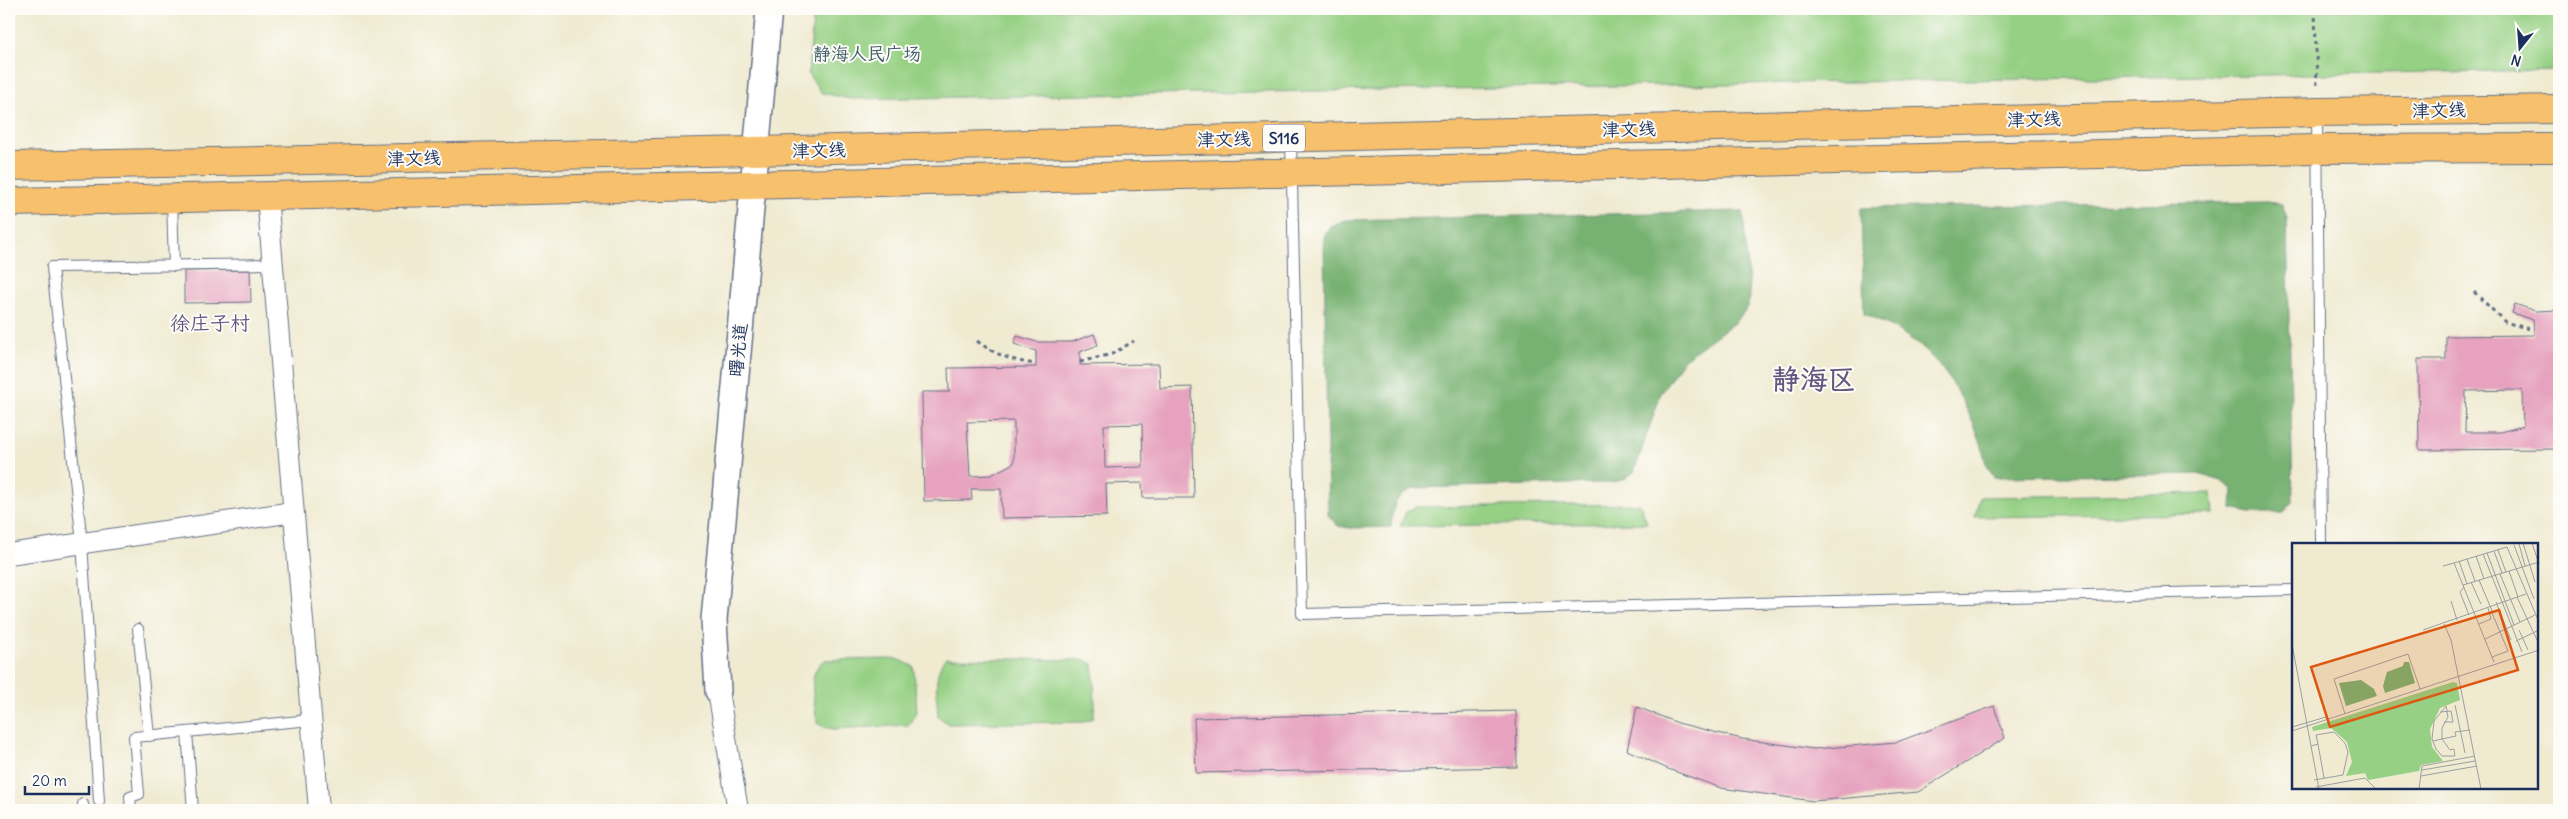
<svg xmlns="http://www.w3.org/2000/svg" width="2568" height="819" viewBox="0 0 2568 819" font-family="Delius,'LXGW WenKai TC',sans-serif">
	<rect width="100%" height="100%" fill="#fdfcf7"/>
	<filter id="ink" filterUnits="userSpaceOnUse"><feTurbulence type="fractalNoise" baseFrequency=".02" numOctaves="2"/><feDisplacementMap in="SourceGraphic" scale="10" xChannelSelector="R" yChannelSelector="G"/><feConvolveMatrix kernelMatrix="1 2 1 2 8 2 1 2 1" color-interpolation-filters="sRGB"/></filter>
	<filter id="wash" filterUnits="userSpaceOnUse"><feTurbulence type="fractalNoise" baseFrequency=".0096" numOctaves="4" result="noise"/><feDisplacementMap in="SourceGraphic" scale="20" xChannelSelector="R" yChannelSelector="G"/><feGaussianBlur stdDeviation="1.12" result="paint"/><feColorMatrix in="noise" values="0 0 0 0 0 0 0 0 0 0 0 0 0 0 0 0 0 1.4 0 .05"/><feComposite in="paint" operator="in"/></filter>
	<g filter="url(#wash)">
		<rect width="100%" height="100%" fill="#efead0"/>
		<g fill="#96d084" stroke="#588071">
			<polygon points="814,9 2559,9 2559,70 851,99 822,93 808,74"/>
			<polygon points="2212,493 2214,514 1975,517 1980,497"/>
			<polygon points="1640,504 1647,523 1400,526 1406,512 1415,507"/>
			<path d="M945,658l140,2 8,4 2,40 -2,14 -10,4 -135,2 -10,-8c-1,-21 -5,-41 7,-58z"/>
			<path d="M897,659l16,7 1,5 3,41 -9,13 -74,4 -10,-2 -7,-4c-2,-20 -12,-52 8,-63z"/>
		</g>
		<g fill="#78b272" stroke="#4a7068">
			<path d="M2267,202l15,2 5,15 6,282 -10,12h-33l-18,-4 1,-20 -11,-8 -24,-7 -204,3c-14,-20 -8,-24 -16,-42 -25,-62 -51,-96 -114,-121l-3,-106z"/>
			<path d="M1743,211l7,87 -5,13 -10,11 -52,38 -22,33 -27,79 -11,8 -17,3 -192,5c-22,11 -20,17 -23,39l-41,1 -12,-2 -10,-11 -4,-278 6,-11 15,-6z"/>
		</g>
		<g id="blocks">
			<g fill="#e6a2be" fill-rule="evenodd">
				<polygon points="250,270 251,302 184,303 184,271"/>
				<path d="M2515,304l20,7 24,-1v139l-140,1 -1,-91h28v-23l88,-1 -1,-15 -21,-7zM2522,390l1,36 -22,6h-36l1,-41z"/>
				<path d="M1094,334l4,11 -18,7v13l79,-1 1,24 32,-1 2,111h-51l-1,-15 -36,1 1,32 -105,2 -1,-29h-30l1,11 -48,1 -2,-109h27l-1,-24 88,-1v-16l-22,-7 3,-8 20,6h35zM1014,421v42l-23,12 -21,1 -3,-54zM1142,424l1,43 -38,1 -1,-43z"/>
				<polygon points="1994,706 2005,738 1918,792 1813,801 1721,788 1668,769 1627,750 1637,707 1678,723 1742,739 1814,749 1897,742"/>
				<polygon points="1516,711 1517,767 1196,773 1194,718"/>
			</g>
		</g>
	</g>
	<g filter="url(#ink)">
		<use href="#blocks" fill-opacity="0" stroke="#657086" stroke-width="1"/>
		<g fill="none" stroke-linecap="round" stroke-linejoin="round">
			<g stroke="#657086" stroke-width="12">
				<g id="service">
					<polyline points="2317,113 2321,544"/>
					<polyline points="1291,139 1302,614 2293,590"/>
					<polyline points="172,199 174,266"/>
					<polyline points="138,629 149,736"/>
					<polyline points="187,732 193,810"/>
					<polyline points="99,801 82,543 52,267 273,264"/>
					<polyline points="83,804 84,810"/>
					<polyline points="131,810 130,797 139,794 134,737 311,720"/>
				</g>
			</g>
			<g stroke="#657086" stroke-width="22">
				<g id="minor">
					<polyline points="267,196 319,810"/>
					<polyline points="9,554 293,512"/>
					<polyline points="718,691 738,810"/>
				</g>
			</g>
			<g stroke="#657086" stroke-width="28">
				<polyline id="tertiary" points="718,691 714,620 769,9"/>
			</g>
			<g stroke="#657086" stroke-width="30">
				<g id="primary">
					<polyline points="9,166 754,151 2317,112 2559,109"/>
					<polyline points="9,202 2317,149 2559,148"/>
				</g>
			</g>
			<g stroke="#657086" stroke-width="3" stroke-dasharray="4 4" stroke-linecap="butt">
				<polyline points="2315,9 2317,88"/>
				<polyline points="2474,292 2505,322 2533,330"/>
				<path d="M977,341c18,14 36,20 59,23"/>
				<polyline points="1080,362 1112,354 1134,341"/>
			</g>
			<use href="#service" stroke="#fff" stroke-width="10"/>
			<use href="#minor" stroke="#fff" stroke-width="20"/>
			<use href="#tertiary" stroke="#fff" stroke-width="25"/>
			<use href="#primary" stroke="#f7c06c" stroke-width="28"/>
		</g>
	</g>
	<g text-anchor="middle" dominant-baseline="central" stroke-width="4" stroke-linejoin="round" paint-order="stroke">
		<rect fill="#fdfcf7" stroke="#5f6c8c" stroke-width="1" x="1263" y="124.5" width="42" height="27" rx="4"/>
		<g font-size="16" font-weight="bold" fill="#1b2f5e">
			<text x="1284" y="138">S116</text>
		</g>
		<g font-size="18" fill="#405f69" stroke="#fdfcf7">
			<text x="867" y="53">静海人民广场</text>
		</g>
		<g font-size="18" fill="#1b2f5e" stroke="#fdfcf7">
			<text transform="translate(2439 110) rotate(-1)">津文线</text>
			<text transform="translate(2034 119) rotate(-1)">津文线</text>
			<text transform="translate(1629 129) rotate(-1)">津文线</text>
			<text transform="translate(1224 139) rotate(-1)">津文线</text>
			<text transform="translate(819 150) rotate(-1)">津文线</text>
			<text transform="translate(414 158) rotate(-1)">津文线</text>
			<text transform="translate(738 350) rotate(-85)">曙光道</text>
		</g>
		<g font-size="20" fill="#625780" stroke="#fdfcf7">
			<text x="210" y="322">徐庄子村</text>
		</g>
		<g font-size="28" font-weight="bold" fill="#625780" stroke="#fdfcf7">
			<text x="1814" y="379">静海区</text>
		</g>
	</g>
	<g transform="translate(2292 543)">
		<rect width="246" height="246" fill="#efead0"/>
		<path d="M161,139l4,1 3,17 -20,8 -10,21 2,18 11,14 -22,4 -2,6 -51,9 -3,-7 -19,3 6,-14 -5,-20 -16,-14 -18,3 -1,-4z" fill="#96d084"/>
		<path d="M112,119h5l6,21 -30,10 -2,-7 4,-14 16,-6zM69,137l13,9 3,7 -31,10 -7,-23z" fill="#78b272"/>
		<path fill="none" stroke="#9a9fa2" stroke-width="1" d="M231,0l12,39M240,0l7,21M227,1l6,22M222,2l20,54M206,7l8,22M202,8l8,22M195,10l27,72M191,11l39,98M184,13l8,23M175,16l8,22M167,18l8,23M162,20l53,-16 32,75M151,23l11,-3 40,99M217,28l9,26M208,31l20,48M187,37l14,33M179,39l10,22M171,42l76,-23M172,44l-4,5 9,23M225,54l20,43M159,58l6,19M204,59l15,38M152,81l7,16 30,149M187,81l12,-5 -3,-11M131,87l103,-36M227,87l9,20M193,96l50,-24M224,98l23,-11M0,101l27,145M200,114l16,-6 -16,-38M163,162l10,48M148,169l11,-1 2,11h-9M53,171l-11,-35 74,-25 12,35M0,184l34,-10M0,188l247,-81M141,198l9,-2v-11l6,-11 -2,-11 -12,15 -2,18 4,10 6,7h13M26,201l6,34M19,203l7,-2 -2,-9 18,-3 11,11 3,9 -5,23 -29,5M163,213l-1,-7 -4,1 -8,-11 14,-3 -1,-4 15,-2M130,227l53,-9M129,233l56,-10M24,244l49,-9 11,11M127,246l3,-23 53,-10"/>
		<path fill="#de5710" fill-opacity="0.15" stroke="#de5710" stroke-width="2.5" d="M207,67l19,60 -188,57 -19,-60z"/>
		<rect width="246" height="246" fill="none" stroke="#1b2f5e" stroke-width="2.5"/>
	</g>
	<rect width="2568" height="819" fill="none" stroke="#fdfcf7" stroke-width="30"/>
	<g transform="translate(2520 48) rotate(197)" stroke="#fdfcf7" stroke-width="4" paint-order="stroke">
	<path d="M0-4L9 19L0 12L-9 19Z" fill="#1b2f5e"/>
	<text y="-8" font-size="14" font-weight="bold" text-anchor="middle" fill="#1b2f5e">N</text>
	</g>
	<path d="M25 786v8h64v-8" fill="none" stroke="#1b2f5e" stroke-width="2.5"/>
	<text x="32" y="786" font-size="15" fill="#1b2f5e" stroke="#fdfcf7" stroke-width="4" paint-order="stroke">20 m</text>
</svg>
